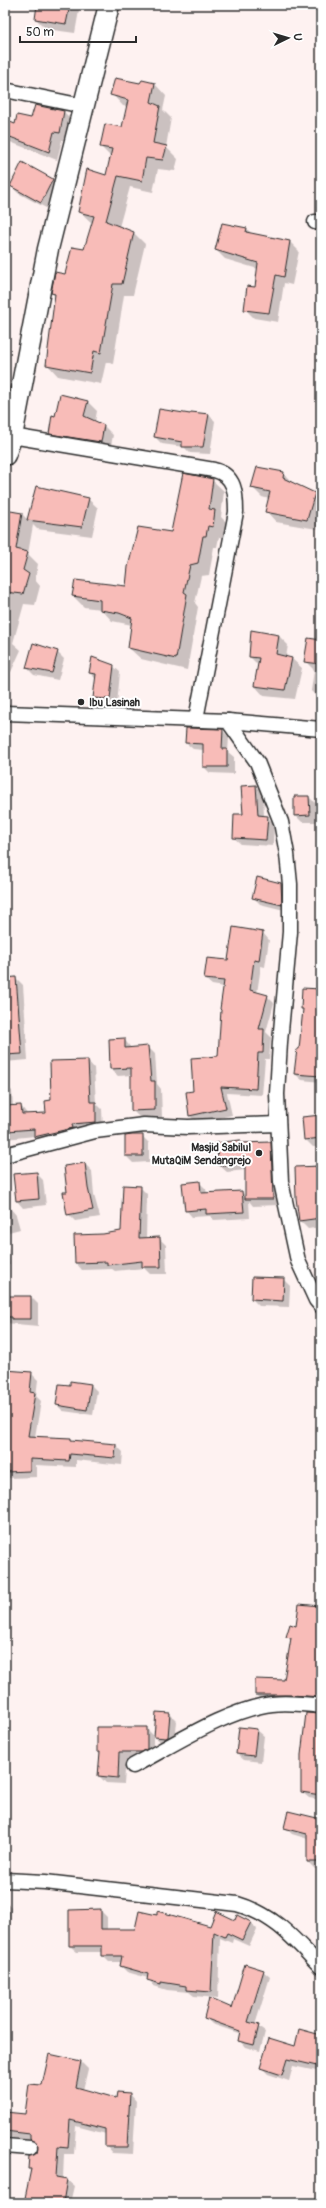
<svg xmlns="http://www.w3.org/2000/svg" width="326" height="2208" viewBox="0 0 326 2208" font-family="Pangolin,sans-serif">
	<rect width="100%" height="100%" fill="#fef2f1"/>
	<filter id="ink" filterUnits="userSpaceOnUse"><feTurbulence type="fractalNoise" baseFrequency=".025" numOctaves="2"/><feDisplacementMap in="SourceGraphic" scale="8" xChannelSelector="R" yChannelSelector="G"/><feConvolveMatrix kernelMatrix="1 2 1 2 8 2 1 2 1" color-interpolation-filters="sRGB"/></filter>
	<g filter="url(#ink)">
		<g fill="#0003">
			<polygon points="39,5 80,5 75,33 46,29 36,19"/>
			<polygon points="141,84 155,84 166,96 163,110 171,118 166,147 178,159 175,171 158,169 153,192 130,187 119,227 133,232 145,244 133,295 124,295 113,364 106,362 101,384 58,376 47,364 55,296 52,293 85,250 93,224 79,211 107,176 111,157 101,147 123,128 128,107 123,106 112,94"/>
			<polygon points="64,112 72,120 68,141 62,140 57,160 5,140 5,121 16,125 32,119"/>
			<polygon points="52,180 59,186 48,209 18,193 11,186"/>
			<polygon points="247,229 252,234 290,242 299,251 292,285 284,283 278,322 254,318 245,309 256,289 258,269 225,259 216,250"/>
			<polygon points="88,402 97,411 95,422 104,426 113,435 110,451 60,443 50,433 56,418"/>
			<polygon points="208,414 215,421 210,454 190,453 184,447 162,444 155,437 191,415"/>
			<polygon points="283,473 293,483 314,494 321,500 321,515 317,529 276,522 267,512 269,499 262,497 253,488"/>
			<polygon points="212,480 224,491 221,517 226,522 224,538 219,537 217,547 214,547 209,575 201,576 195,603 198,607 187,670 141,659 129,648 132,625 112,621 101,609 84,607 73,596 127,587 172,533"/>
			<polygon points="88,499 98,508 92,536 37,529 33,525 28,554 38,564 35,580 40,586 35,605 24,604 13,643 21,650 11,672 5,670 5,511 22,514 28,520"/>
			<polygon points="279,636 288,645 286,657 292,659 302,668 295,699 264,696 255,686 258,665 250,657"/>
			<polygon points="321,641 321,701 311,691 314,670 305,661"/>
			<polygon points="57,652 64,659 58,680 34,675 27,668"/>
			<polygon points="113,666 120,672 117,705 101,705 94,698 96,679 90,673"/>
			<polygon points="222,730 229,737 228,752 234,757 234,774 210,773 204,767 204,750 193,749 186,743"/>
			<polygon points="256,786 263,793 264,816 267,817 274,823 273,846 241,844 234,838"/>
			<polygon points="309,797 315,803 316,822 302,822 295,815"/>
			<polygon points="281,884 288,891 288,911 260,904 253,897"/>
			<polygon points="319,884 321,884 321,909 317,905"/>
			<polygon points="263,933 269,940 265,967 261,966 257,993 267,996 274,1003 266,1032 271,1037 269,1059 265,1059 262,1095 227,1093 232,1115 197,1123 190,1116 187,1093 194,1092 219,1057 224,987 212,985 205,979"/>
			<polygon points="16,978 23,985 28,1060 5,1062 5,979"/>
			<polygon points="321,990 321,1082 302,1080 295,1074 300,1050 304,1010 302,1008"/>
			<polygon points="124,1039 131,1048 148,1047 155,1054 157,1084 161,1089 162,1117 139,1117 132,1110 132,1075 118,1076 111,1069"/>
			<polygon points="88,1061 94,1068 96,1103 102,1109 103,1129 42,1143 35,1136 5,1139 5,1084 12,1091 13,1106 21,1106 28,1115 47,1114 52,1101"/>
			<polygon points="321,1116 321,1227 308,1229 300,1221 296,1168 318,1165 317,1147 313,1147 305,1139"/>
			<polygon points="142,1136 149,1143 149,1162 133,1163 126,1156"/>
			<polygon points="240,1141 243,1144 270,1143 277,1150 279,1205 253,1206 249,1201 250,1218 214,1220 210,1216 192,1217 186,1210 199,1182 206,1189 207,1194 242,1192 246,1197 246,1170 227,1172 220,1166"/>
			<polygon points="85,1164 92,1171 94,1195 100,1217 75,1221 68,1214 68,1192"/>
			<polygon points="36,1173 43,1180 46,1205 23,1208 17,1201 14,1175"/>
			<polygon points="140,1187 147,1194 146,1239 159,1238 166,1245 167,1274 150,1274 144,1268 115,1271 112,1269 82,1270 76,1263 103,1235 122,1232"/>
			<polygon points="10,1208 16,1215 20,1229 5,1233 5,1209"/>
			<polygon points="5,1245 8,1249 10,1265 5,1265"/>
			<polygon points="283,1279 290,1286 289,1307 259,1306 252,1299"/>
			<polygon points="31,1297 38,1304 38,1326 5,1323 5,1298"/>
			<polygon points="5,1371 31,1373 38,1380 36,1396 41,1401 35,1437 70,1439 72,1441 116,1445 123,1452 122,1465 76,1460 76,1467 36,1465 37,1477 8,1478 5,1475 5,1428 7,1413 5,1413"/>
			<polygon points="71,1382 91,1385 97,1391 93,1415 63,1411 57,1405 71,1386"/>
			<polygon points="321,1607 321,1703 262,1701 256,1695 285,1681 291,1641 288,1637"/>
			<polygon points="157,1713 170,1714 177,1721 175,1743 162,1743 155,1737"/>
			<polygon points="321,1714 321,1800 309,1798 302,1792"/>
			<polygon points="146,1728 153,1735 153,1756 149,1758 126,1759 124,1784 106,1783 99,1776 101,1755 98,1752"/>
			<polygon points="257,1730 264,1736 261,1762 244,1760 237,1754"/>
			<polygon points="321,1820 321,1869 315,1869 308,1862 308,1839 292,1834 285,1828"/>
			<polygon points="5,1901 11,1908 9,1946 5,1946"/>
			<polygon points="100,1910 107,1917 107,1930 210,1927 236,1921 250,1922 257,1929 249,1946 233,1939 232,1943 220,1938 218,1998 194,1996 189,1992 167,1990 154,1986 148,1978 127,1972 121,1966 122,1962 109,1962 103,1956 103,1952 77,1952 70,1946"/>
			<polygon points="263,1971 270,1977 255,2025 265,2032 260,2051 245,2047 239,2040 241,2034 212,2024 205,2017 232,2009"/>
			<polygon points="318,2032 321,2033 321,2072 293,2066 289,2081 268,2074 261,2067 317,2035"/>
			<polygon points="50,2055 81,2062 88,2069 83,2090 117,2099 130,2094 136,2101 133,2154 112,2153 106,2146 106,2134 76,2126 74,2154 64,2154 63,2179 67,2180 74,2186 70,2203 25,2203 31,2170 29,2168 38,2154 39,2147 31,2140 5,2137 5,2113 25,2115 43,2086"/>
		</g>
		<g fill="#f8bcb8" stroke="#2b2b2b">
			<polygon points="37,5 70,5 66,24 35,19"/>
			<polygon points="115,78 140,83 142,80 155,83 151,102 160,106 153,143 167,146 163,160 146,158 142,181 118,176 106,221 134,232 122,284 113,284 101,353 94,351 90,373 46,365 55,294 51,293 55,272 65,274 72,247 84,249 94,216 78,212 87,169 106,175 112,149 100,147 105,124 122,127 128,100 110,95"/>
			<polygon points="35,105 64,111 60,133 54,132 49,152 5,135 5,120 15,124 17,115 31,118"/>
			<polygon points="22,162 53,179 41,203 10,186"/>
			<polygon points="222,223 247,228 246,232 290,241 284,277 276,275 269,313 244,310 247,286 255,287 258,263 215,250"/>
			<polygon points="60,394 88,401 84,416 104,425 101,442 49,434 52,415 55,416"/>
			<polygon points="159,409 190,414 191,412 209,414 203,447 182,447 182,442 154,437"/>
			<polygon points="257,467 284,472 283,478 315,493 307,520 265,512 270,492 251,488"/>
			<polygon points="183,473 213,479 209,509 215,510 213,527 208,526 206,536 203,536 198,563 190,565 184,592 187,594 176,659 128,648 132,618 119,613 100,610 100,600 72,596 75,580 126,586 128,567 138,527 171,532"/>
			<polygon points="36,486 89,498 82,527 27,520"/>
			<polygon points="5,510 22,513 16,549 28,552 23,570 29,574 23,594 5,592"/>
			<polygon points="251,630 279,635 276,654 292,658 285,690 254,686 259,658 249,657"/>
			<polygon points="308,638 321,640 321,664 304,662"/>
			<polygon points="33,643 58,651 52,673 26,668"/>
			<polygon points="92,657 114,665 110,699 93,698 96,674 89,673"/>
			<polygon points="186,728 223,729 222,749 227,749 227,767 203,767 203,744 185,743"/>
			<polygon points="256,785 258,815 268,816 266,840 233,838 234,814 243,814 241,786"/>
			<polygon points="294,796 309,796 310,815 294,816"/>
			<polygon points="257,877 281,883 282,905 252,898"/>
			<polygon points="233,927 263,932 259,961 254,960 250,990 268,995 259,1029 264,1029 263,1053 258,1053 256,1089 221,1087 226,1108 189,1116 186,1092 193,1091 191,1058 218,1056 221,1010 220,1009 224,981 204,979 207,958 228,960"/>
			<polygon points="16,977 22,1054 5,1055 5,978"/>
			<polygon points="302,988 321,989 321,1076 294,1074 297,1049 299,1049 303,1009 301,1009"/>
			<polygon points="125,1038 125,1048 148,1046 151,1081 155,1081 155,1110 131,1111 131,1068 110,1069 109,1039"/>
			<polygon points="88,1060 90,1102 96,1102 96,1122 72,1124 73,1128 34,1137 34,1129 7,1131 5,1106 21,1105 22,1114 46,1113 45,1101 51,1100 50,1061"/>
			<polygon points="321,1115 321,1138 304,1140 302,1117"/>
			<polygon points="132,1135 143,1135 143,1156 125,1156 125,1136"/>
			<polygon points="240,1140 240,1143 271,1142 273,1199 245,1199 245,1163 219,1166 216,1143"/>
			<polygon points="85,1163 88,1188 93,1210 67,1215 63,1192 67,1192 64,1166"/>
			<polygon points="321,1166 321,1218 299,1221 296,1198 295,1167"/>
			<polygon points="37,1172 39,1199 16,1201 13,1174"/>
			<polygon points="200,1181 201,1193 242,1191 244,1212 206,1214 206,1209 185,1211 182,1183"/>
			<polygon points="123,1185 141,1186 139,1238 160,1237 161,1267 142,1267 142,1261 107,1265 107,1262 75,1263 74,1235 103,1234 121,1231"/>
			<polygon points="252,1277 284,1278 283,1301 251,1299"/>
			<polygon points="5,1296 31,1296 31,1319 12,1319 12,1317 5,1317"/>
			<polygon points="5,1370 32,1372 30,1392 35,1393 28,1436 71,1438 71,1440 116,1444 115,1458 70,1454 69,1461 30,1459 30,1471 5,1472 5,1422 8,1406 5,1406"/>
			<polygon points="70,1381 91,1384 87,1410 56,1405 59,1384 70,1385"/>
			<polygon points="299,1604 321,1606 321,1697 291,1695 255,1695 255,1679 284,1680 291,1638 286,1637 290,1624 296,1626"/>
			<polygon points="156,1712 170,1713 168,1737 166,1738 154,1737"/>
			<polygon points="306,1713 321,1714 321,1795 301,1792 301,1755"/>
			<polygon points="97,1727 147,1727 147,1749 142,1752 119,1752 118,1778 98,1776 100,1752 97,1752"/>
			<polygon points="239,1727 257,1729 254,1756 236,1754"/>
			<polygon points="288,1811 321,1819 321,1862 307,1862 307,1834 284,1828"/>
			<polygon points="101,1909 101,1929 135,1929 139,1911 157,1915 157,1911 210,1926 216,1911 235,1920 237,1915 251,1922 242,1940 227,1933 225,1937 214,1932 211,1992 186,1990 186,1986 161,1982 161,1984 147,1980 148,1974 120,1966 122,1956 102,1956 102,1946 69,1946 69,1910"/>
			<polygon points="245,1964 264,1970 248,2022 259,2025 254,2045 238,2041 240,2031 204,2018 209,1998 232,2008"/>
			<polygon points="299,2029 321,2035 321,2067 287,2059 282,2075 260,2068 269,2038 295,2046"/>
			<polygon points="49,2054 81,2061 76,2087 116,2098 117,2092 130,2093 127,2147 105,2147 105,2129 70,2120 68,2148 58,2147 56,2177 67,2179 63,2203 24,2203 31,2169 28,2169 29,2156 37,2153 38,2145 30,2139 30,2134 5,2131 5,2112 25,2114 29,2084 42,2085"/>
		</g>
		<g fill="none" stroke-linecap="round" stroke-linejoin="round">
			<g stroke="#2b2b2b" stroke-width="17">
				<g id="street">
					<polyline points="5,90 83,106"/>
					<polyline points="315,222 321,223"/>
					<path d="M12,436l202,34c21,5 22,23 22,42l-40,207"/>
					<polyline points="5,713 228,721 257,762 281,822 287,854 290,884 290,932 280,1042 277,1094 281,1182 298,1261 316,1300 321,1306"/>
					<polyline points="228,721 321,729"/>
					<polyline points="5,1155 95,1131 144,1125 188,1127 278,1124"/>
					<path d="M133,1766c40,-21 95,-57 139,-62 16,-2 33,0 49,2"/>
					<path d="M5,1880l40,2 192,22c38,11 57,35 84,63"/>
					<polyline points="5,2146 30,2148"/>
				</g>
			</g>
			<g stroke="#2b2b2b" stroke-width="23">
				<polyline id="secondary" points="5,455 12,436 48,249 109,5"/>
			</g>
			<use href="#street" stroke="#fff" stroke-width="14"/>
			<use href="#secondary" stroke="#fff" stroke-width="20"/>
		</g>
	</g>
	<g fill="#2b2b2b" stroke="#fff" stroke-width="1.5">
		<circle cx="81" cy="702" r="4"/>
		<circle cx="259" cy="1153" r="4"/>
	</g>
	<g text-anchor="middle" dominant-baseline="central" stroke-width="4" stroke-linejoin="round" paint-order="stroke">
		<g font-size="11" font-weight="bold" fill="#2b2b2b" stroke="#fff" text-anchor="start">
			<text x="89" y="702">Ibu Lasinah</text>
			<text x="251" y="1147" text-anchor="end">Masjid Sabilul<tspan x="251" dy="13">MutaQiM Sendangrejo</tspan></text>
		</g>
	</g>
	<rect width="326" height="2208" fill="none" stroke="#fff" stroke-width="20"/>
	<rect x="10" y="10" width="306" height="2188" fill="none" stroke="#2b2b2b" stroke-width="1.5" filter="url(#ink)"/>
	<g transform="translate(288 38) rotate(85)" stroke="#ffffff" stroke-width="3" paint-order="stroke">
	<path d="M0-3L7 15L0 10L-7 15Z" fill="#2b2b2b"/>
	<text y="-6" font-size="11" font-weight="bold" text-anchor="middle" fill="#2b2b2b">U</text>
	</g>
	<path d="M20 36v6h116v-6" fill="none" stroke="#2b2b2b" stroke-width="2"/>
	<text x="26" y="36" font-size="12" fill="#2b2b2b" stroke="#ffffff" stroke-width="3" paint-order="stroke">50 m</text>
</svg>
